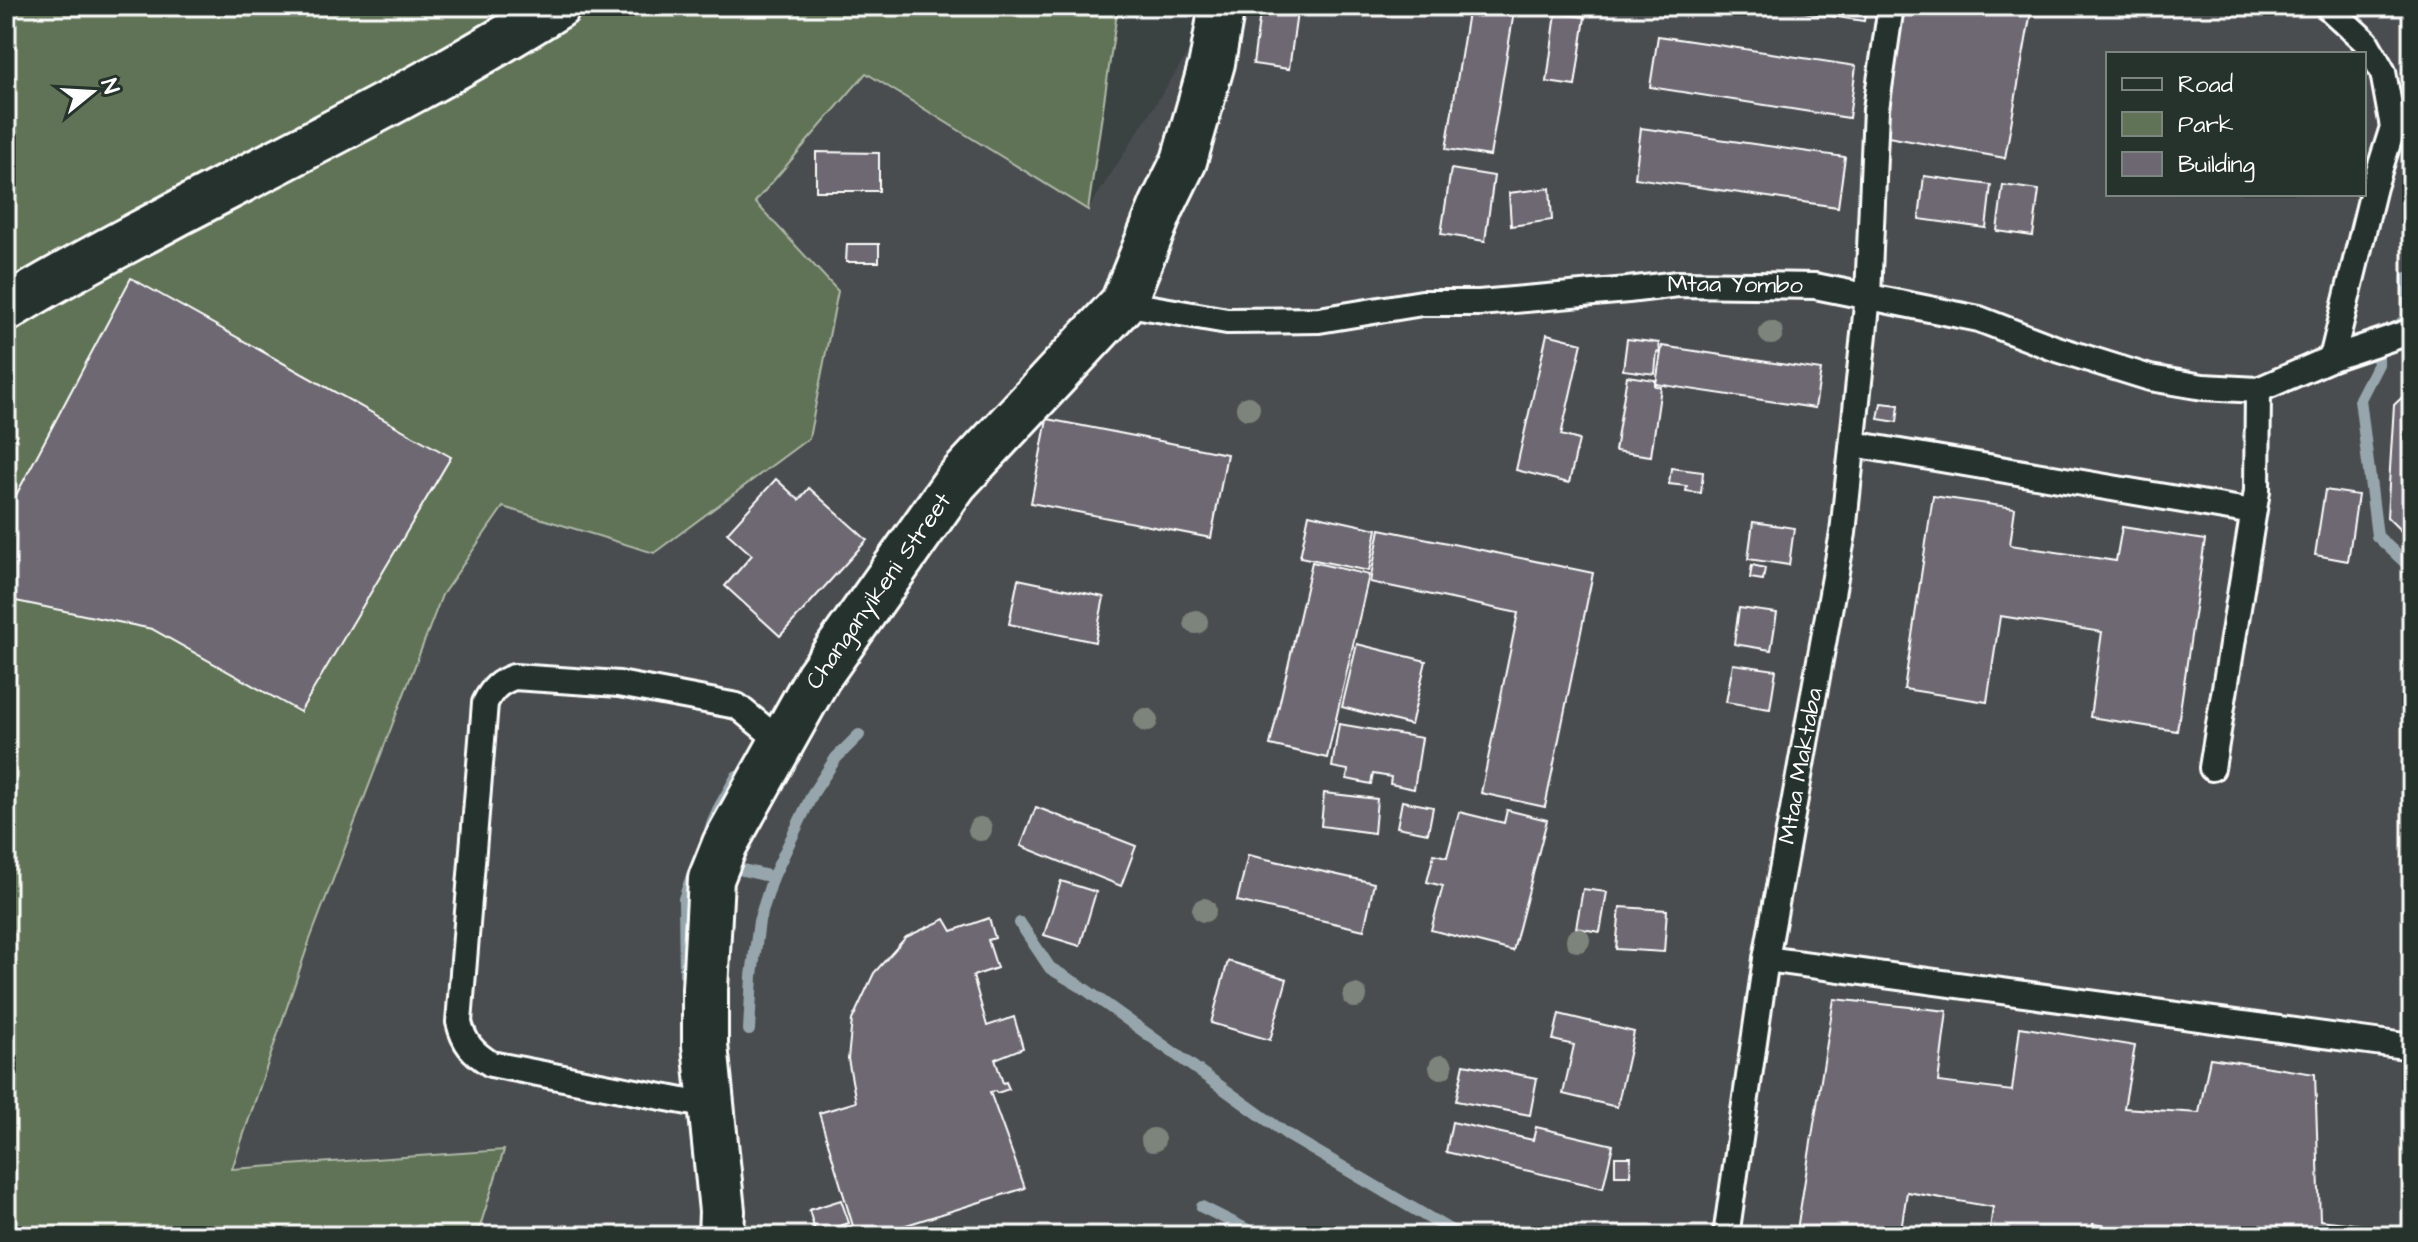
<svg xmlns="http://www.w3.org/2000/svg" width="2418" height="1242" viewBox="0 0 2418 1242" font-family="'Architects Daughter',sans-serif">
	<rect width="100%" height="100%" fill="#3b4342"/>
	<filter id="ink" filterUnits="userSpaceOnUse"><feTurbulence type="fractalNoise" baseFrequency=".0125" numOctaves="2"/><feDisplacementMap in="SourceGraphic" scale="16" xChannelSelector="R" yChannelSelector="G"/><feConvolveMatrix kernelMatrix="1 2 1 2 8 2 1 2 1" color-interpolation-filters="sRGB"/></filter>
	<g filter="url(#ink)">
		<path fill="#4a4e50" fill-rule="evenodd" d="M1218,6h1194v1230h-1935l26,-86 -271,20 77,-228 133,-347 61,-89 151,47 184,-262 -83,-89 111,-129 222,137zM2108,54h256v140h-256z"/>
		<polygon fill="#607356" stroke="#b0b9aa" stroke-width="2" points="6,6 1118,6 1088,210 866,73 755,202 838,291 809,438 654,553 503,507 442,595 309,942 232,1169 504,1150 477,1236 6,1236"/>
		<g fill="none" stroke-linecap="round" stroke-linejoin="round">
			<g stroke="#97a6ad" stroke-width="12">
				<polyline points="2412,278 2407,278 2409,316 2378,345 2378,364 2360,399 2377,536 2412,569"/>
				<polyline points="710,830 718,810 737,776"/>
				<polyline points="734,868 773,877"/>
				<polyline points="1020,923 1050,968 1082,987 1288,1135 1460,1236"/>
				<polyline points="685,974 684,899 693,873"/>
				<polyline points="749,1030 752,976 759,921 773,877 813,793 836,758 859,735"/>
				<polyline points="1202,1207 1260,1236"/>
			</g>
		</g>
		<g fill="#6d6772" stroke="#fff" stroke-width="2">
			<polygon points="1261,6 1298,6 1289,69 1253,64"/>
			<polygon points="1469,6 1515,6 1490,156 1446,149"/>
			<polygon points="1766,6 1866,6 1864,21"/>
			<polygon points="1900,6 2032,6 2005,158 1877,135"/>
			<polygon points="1556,13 1585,17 1575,86 1547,82"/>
			<polygon points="1658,36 1856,66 1849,118 1650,87"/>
			<polygon points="1641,128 1845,157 1838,207 1635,178"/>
			<polygon points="816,152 879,153 879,191 816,191"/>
			<polygon points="1451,169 1494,176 1485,241 1441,234"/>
			<polygon points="1924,176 1991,185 1986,228 1919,219"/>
			<polygon points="2003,185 2039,190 2033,236 1997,231"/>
			<polygon points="1550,188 1552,220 1511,226 1509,193"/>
			<polygon points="847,244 879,244 879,262 846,262"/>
			<polygon points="131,278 451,457 300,712 152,629 6,599 6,514"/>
			<polygon points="1547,334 1582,343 1561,435 1579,440 1569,483 1516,470"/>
			<polygon points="1627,339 1659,343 1660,353 1657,352 1655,374 1623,370"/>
			<polygon points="1662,346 1821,370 1815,408 1656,384"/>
			<polygon points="1627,376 1655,380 1655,386 1661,387 1651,456 1615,451"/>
			<polygon points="2412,388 2412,542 2387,517 2394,405"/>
			<polygon points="1881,403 1899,405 1897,422 1878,419"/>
			<polygon points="1047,419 1227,454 1211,538 1031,503"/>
			<polygon points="1671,468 1703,472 1701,493 1686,491 1687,486 1669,484"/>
			<polygon points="776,479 799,500 809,488 867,540 780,636 725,586 752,555 727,533"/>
			<polygon points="2325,490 2358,495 2348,561 2315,555"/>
			<polygon points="1933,496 2015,508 2010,545 2116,561 2122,527 2205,540 2177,731 2090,717 2102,632 2000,616 1987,702 1904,689"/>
			<polygon points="1309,514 1377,529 1369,571 1300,557"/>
			<polygon points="1753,522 1794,528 1789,565 1748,559"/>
			<polygon points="1380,529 1593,573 1545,807 1481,793 1518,613 1370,582"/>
			<polygon points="1312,562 1369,575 1327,758 1270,745"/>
			<polygon points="1752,565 1765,568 1763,580 1750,578"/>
			<polygon points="1018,579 1104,597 1095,642 1009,624"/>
			<polygon points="1739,608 1777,613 1771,650 1734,644"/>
			<polygon points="1357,644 1426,661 1411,725 1342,707"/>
			<polygon points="1733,664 1776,670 1770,709 1726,702"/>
			<polygon points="1339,724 1422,738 1414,789 1390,784 1391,777 1373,774 1371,784 1347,779 1348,770 1332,767"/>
			<polygon points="1324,793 1377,799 1374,833 1321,826"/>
			<polygon points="1402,801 1433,807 1428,833 1397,827"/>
			<polygon points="1036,807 1136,846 1121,886 1021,846"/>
			<polygon points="1507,810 1547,820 1513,951 1431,930 1443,886 1427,882 1434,854 1447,857 1459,812 1504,823"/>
			<polygon points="1248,855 1374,883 1364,930 1237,901"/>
			<polygon points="1061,881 1096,892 1080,946 1044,935"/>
			<polygon points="1583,889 1607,892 1600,932 1576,928"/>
			<polygon points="1620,907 1667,910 1664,952 1616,949"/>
			<polygon points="989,918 995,938 988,940 997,968 973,976 987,1026 1014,1017 1023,1048 995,1059 1003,1083 1006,1082 1009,1089 997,1093 995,1091 990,1092 1025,1188 871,1236 856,1236 819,1113 856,1102 848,1059 852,1020 874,973 906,937 945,919 952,931"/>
			<polygon points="1228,961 1287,979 1270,1040 1211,1023"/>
			<polygon points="1834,999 1947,1011 1938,1082 2012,1091 2020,1027 2135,1046 2124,1108 2199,1113 2210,1058 2315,1074 2320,1220 2412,1231 2412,1236 2163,1236 2093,1224 2091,1236 1989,1236 1993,1207 1907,1192 1900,1236 1796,1236"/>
			<polygon points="1559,1014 1634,1032 1617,1107 1563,1094 1574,1045 1553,1040"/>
			<polygon points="1464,1064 1537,1078 1530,1115 1456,1101"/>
			<polygon points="1452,1122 1533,1140 1536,1127 1613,1145 1603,1188 1446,1152"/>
			<polygon points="1615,1157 1631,1157 1630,1175 1615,1175"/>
			<polygon points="841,1200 849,1223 816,1234 809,1210"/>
		</g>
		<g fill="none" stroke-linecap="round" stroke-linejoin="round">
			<g stroke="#fff" stroke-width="30">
				<g id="service">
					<polyline points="2327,6 2366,42 2383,72 2393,127 2374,187 2332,358"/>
					<path id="s1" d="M1123,303l104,18 92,-1 103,-17h57l149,-13 50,-6 137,2 164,33 75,29 96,30 53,9 55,3 74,-32 80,-27"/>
					<polyline points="1853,444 2253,512"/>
					<polyline points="2212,768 2257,491 2258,390"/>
					<polyline points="1766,959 2412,1047"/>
					<path d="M711,1111l-18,-8 -202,-39c-18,-11 -27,-21 -32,-42l26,-319c7,-14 14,-21 29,-26l105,7 118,22 38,31 4,10"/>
					<path id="s2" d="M1726,1236l40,-277 77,-426 25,-237 8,-187 15,-103"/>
				</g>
			</g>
			<g stroke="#fff" stroke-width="50">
				<g id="minor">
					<path d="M6,309c57,-36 117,-66 176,-98 126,-66 256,-129 376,-205"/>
					<path id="s3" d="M721,1236l1,-25 -17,-166v-56l6,-110 14,-35 93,-167 137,-194 168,-180 39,-97 22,-45 28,-98 10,-57"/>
				</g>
			</g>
			<use href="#service" stroke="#26332d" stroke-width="24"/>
			<use href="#minor" stroke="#26332d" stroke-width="44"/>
		</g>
		<g fill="#7b847b">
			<circle cx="1771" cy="333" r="12"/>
			<circle cx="1248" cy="408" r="12"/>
			<circle cx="1196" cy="622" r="12"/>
			<circle cx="1146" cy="720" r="12"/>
			<circle cx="980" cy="829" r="12"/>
			<circle cx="1204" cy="910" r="12"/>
			<circle cx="1578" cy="940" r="12"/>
			<circle cx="1355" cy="996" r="12"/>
			<circle cx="1441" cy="1067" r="12"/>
			<circle cx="1153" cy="1140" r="12"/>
		</g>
	</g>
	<g text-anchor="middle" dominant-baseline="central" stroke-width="6" stroke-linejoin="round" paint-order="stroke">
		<g font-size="24" fill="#fff" stroke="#26332d">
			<text stroke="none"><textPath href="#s1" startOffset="616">Mtaa Yombo</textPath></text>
			<text stroke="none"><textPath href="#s3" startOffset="692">Changanyikeni Street</textPath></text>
			<text stroke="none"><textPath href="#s2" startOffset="476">Mtaa Maktaba</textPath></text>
		</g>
	</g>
	<rect width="2418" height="1242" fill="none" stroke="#26332d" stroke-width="32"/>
	<rect x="16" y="16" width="2386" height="1210" fill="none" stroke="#fff" stroke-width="3" filter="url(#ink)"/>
	<rect x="2106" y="52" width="260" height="144" fill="#26332d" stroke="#7d8581" stroke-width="2"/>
	<rect x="2122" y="78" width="40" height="12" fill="#26332d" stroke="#7d8581" stroke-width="2"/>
	<text x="2178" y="92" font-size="24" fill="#ffffff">Road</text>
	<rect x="2122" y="112" width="40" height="24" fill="#607356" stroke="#7d8581" stroke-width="2"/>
	<text x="2178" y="132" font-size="24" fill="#ffffff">Park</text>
	<rect x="2122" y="152" width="40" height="24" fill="#6d6772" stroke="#7d8581" stroke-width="2"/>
	<text x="2178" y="172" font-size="24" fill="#ffffff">Building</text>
	<g transform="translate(92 92) rotate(72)" stroke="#26332d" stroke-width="6" paint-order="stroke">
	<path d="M0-6L14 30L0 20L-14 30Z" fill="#ffffff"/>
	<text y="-12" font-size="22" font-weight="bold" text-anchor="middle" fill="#ffffff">N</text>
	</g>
</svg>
